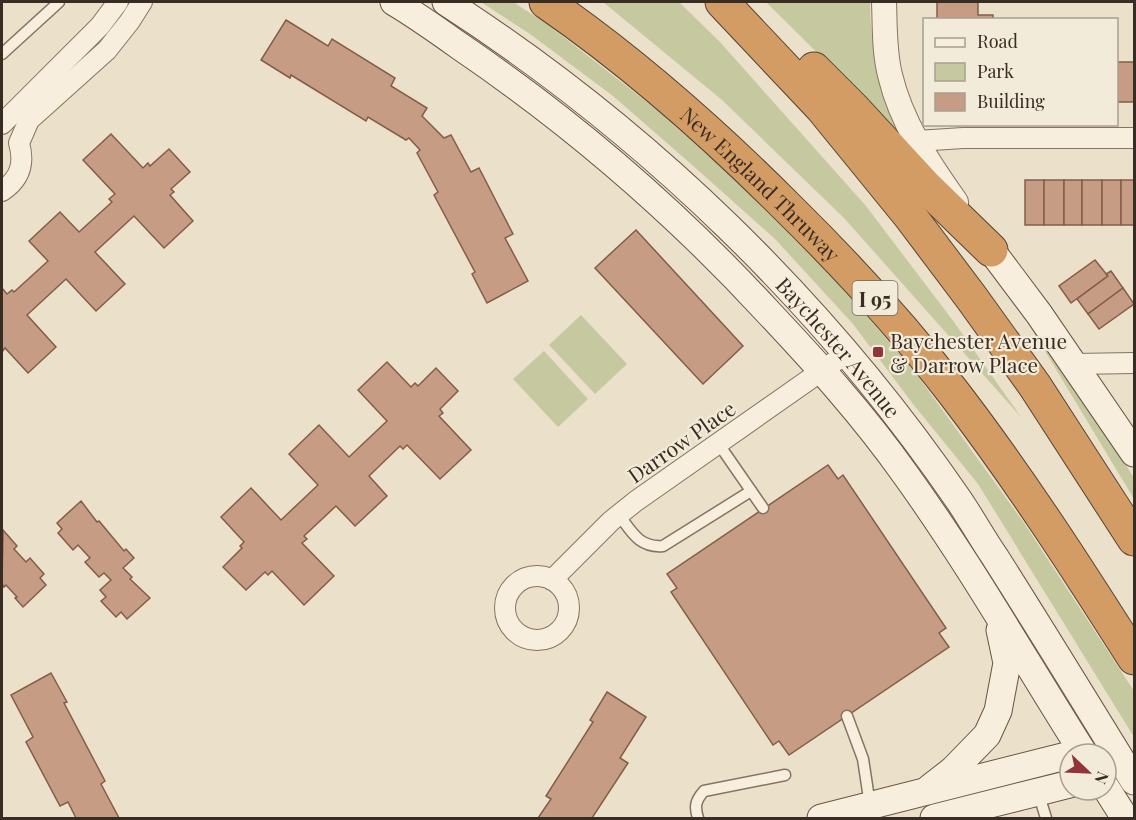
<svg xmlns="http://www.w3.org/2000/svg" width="1136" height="820" viewBox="0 0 1136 820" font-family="'Playfair Display',serif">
	<rect width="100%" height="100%" fill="#ebe0ca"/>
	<g fill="#c6c99f">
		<polygon points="481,2 513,2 547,24 652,106 736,180 818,260 915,372 1024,523 1134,691 1134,737 978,484 913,404 853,324 775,239 699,171 613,96 530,34"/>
		<polygon points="603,2 679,2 720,42 866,206 954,322 1021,417 844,218 722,100"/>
		<path d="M766,2h104c0,43 11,89 27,130z"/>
		<polygon points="581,315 627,364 595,394 549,345"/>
		<polygon points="1030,326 1082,396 1134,478 1134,499"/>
		<polygon points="544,351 588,399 558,427 513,379"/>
	</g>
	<g fill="#c69c84" stroke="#845d48" stroke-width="1.5">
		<polygon points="937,2 978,2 978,15 993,15 993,20 937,20"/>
		<polygon points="286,20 328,46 332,39 395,78 391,86 427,108 422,116 444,138 451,135 471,172 479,168 513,234 505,238 528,281 487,303 472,274 475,272 434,195 438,192 417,153 420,150 409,138 406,140 368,117 366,121 291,75 290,78 261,60"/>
		<rect x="1116" y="62" width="18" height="40"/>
		<polygon points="111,134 143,168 148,163 150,166 169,149 190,172 171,189 174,192 170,195 193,221 164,248 134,216 95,252 125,284 96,311 66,279 27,315 56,347 28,373 5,348 2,352 2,288 7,294 12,290 14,292 48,261 29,241 60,212 79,232 112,202 109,199 115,194 83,160"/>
		<rect x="1025" y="180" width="19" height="45"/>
		<rect x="1044" y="180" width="20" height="45"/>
		<rect x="1064" y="180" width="18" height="45"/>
		<rect x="1082" y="180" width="20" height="45"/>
		<rect x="1102" y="180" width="19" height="45"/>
		<rect x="1121" y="180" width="13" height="45"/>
		<polygon points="636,230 743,346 703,384 595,268"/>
		<polygon points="1095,260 1108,276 1071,303 1059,286"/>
		<polygon points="1111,271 1123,288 1088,314 1077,299 1108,276 1106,274"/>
		<polygon points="1123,288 1134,304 1099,329 1088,314"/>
		<polygon points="387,362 411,387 415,383 418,386 436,368 458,391 440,409 443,413 439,416 471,450 440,479 407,445 403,449 400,446 369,476 387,496 355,526 336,506 304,536 307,539 302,543 334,576 304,605 272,571 268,575 265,572 246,590 223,567 242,548 240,546 244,542 221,517 251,488 281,520 318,485 289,454 319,425 349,457 387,421 358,390"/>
		<polygon points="828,465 838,479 843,475 946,628 939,633 949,647 789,755 779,741 773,745 671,592 677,588 667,574"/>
		<polygon points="81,501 97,522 99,521 124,551 126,549 134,558 123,568 132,577 130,579 150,598 127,619 121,612 116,617 101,601 106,597 100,590 111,580 104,573 99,577 85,562 90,558 78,545 73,550 58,533 62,529 57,523"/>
		<polygon points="3,530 17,546 14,549 26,562 30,558 44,574 40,578 46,585 23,607 15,598 17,597 6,585 4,587 2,584"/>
		<polygon points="51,673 67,702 64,703 105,781 101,784 119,818 76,818 68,802 60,806 26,742 33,737 11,695"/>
		<polygon points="607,692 646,717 620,758 628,763 592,818 538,818 551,799 546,796 593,722 590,720"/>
	</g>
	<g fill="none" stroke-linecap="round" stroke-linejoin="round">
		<g stroke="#877360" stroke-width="13">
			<g id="service">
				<polyline points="2,54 59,2"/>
				<polyline points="718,443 763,508"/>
				<path d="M619,515c13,17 20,33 44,31l88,-55"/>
				<polyline points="847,716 863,759 870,805"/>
				<polyline points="1038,792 1046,818"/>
				<path d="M698,818c-4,-12 -2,-18 6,-27l81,-16"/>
			</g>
		</g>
		<g stroke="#877360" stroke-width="22">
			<g id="minor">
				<polyline points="2,124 100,26 118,2"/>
				<polyline points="917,141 963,138 1134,138"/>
				<path d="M2,191c18,-12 23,-27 17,-48l10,-23 78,-70 23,-29 12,-19"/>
				<polyline points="1074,364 1134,363"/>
				<circle cx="537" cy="608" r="32"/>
				<polyline points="552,580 611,521 636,501 847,353"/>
			</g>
		</g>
		<g stroke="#877360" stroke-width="26">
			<path id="tertiary" d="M884,2c1,24 0,49 6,73 11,47 39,89 66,127"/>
		</g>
		<g stroke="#695443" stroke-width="29">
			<g id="secondary">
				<path d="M394,2c22,13 43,28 64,43 115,78 216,165 310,267 49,52 96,104 137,162 65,90 120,187 179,280"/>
				<path id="s1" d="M446,2c200,129 377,300 512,497 13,19 24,39 37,58 47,74 93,149 139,224"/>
				<polyline points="991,250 1039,314 1134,453"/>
				<polyline points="930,788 953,770 987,735 998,711 1007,663 1000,630"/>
				<polyline points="1106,788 1125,818"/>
				<polyline points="821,818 1070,755"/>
				<polyline points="934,818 1070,784"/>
			</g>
		</g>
		<g stroke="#554234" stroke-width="35">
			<g id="motorway">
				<path id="s2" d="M546,2c87,60 166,130 241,205 59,58 116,120 166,185 66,86 124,176 181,266"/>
				<polyline points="722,2 822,108 910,216 971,297 1035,386 1134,539"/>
				<polyline points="814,69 853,108 924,185 991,250"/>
			</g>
		</g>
		<use href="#service" stroke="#f7eedd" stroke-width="10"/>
		<use href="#minor" stroke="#f7eedd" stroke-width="20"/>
		<use href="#tertiary" stroke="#f7eedd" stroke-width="24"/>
		<use href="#secondary" stroke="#f7eedd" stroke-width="27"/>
		<use href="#motorway" stroke="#d29c64" stroke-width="33"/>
	</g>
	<rect fill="#91353a" stroke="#f3ebd9" stroke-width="2" x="872" y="346" width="12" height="12" rx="3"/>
	<g text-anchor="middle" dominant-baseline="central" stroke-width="4.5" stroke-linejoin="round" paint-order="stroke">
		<rect fill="#f3ebd9" stroke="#716559" stroke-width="1.5" x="852.5" y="281" width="45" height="34" rx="4.5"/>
		<g font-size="20" font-weight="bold" fill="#392c22">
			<text x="875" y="298">I 95</text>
		</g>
		<g font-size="21" fill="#392c22" stroke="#f3ebd9">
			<text stroke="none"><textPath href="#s2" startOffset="282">New England Thruway</textPath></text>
			<text stroke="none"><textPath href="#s1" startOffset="525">Baychester Avenue</textPath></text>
			<text transform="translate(681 441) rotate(-35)">Darrow Place</text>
		</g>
		<g font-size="21" fill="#392c22" stroke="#f3ebd9" text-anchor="start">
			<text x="890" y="340">Baychester Avenue<tspan x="890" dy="24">&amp; Darrow Place</tspan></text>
		</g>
	</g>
	<rect width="1136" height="820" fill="none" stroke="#392c22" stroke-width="6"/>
	<rect x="923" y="18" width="195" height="108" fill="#f3ebd9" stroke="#a99f90" stroke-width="1.5"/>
	<rect x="935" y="38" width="30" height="9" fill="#f7eedd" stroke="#a99f90" stroke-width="1.5"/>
	<text x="977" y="48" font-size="18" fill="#392c22">Road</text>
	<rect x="935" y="63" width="30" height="18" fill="#c6c99f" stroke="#a99f90" stroke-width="1.5"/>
	<text x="977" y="78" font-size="18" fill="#392c22">Park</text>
	<rect x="935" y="93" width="30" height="18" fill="#c69c84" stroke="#a99f90" stroke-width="1.5"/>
	<text x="977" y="108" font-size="18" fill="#392c22">Building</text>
	<g transform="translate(1088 772) rotate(113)"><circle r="28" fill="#f3ebd9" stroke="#a99f90" stroke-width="1.5"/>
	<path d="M0-4.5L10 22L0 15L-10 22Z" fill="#91353a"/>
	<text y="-9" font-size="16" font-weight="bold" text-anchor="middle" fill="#392c22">N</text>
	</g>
</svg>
